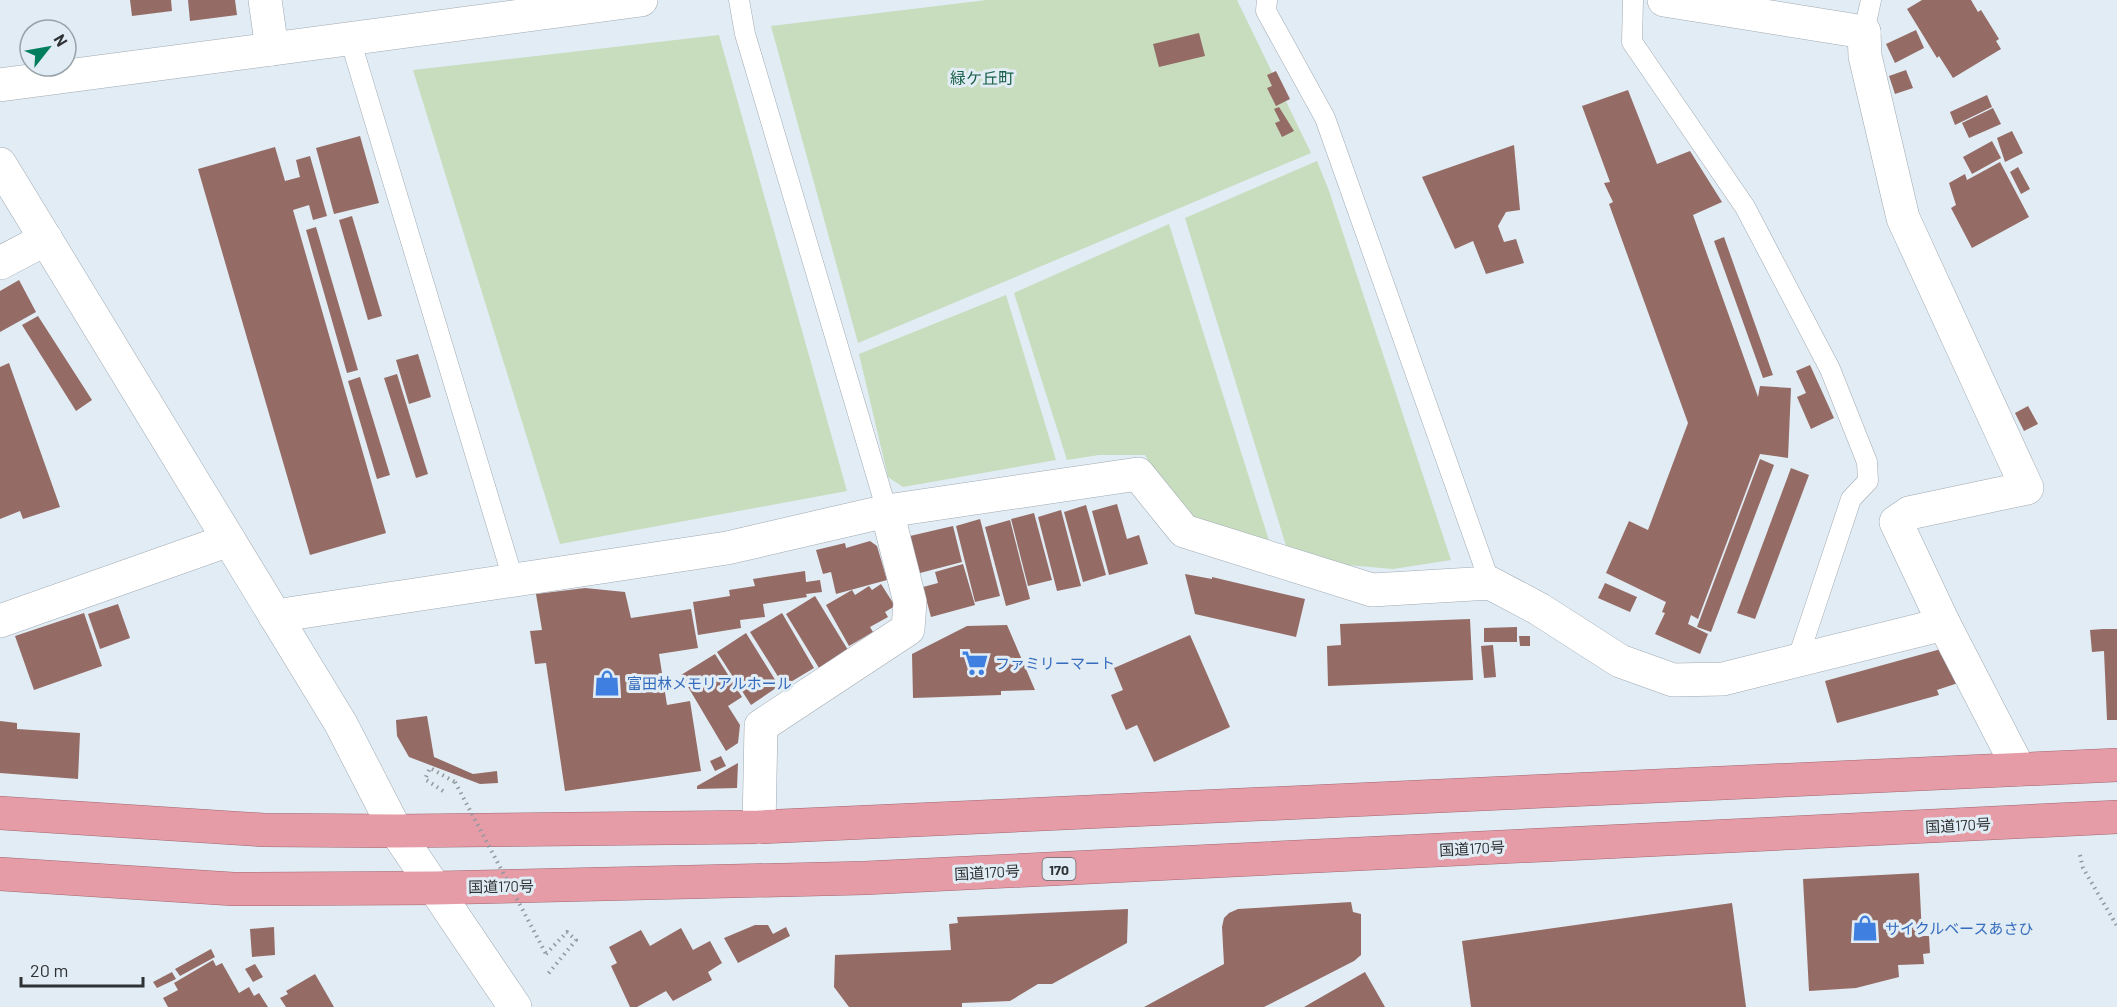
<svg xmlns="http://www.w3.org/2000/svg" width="2117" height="1007" viewBox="0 0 2117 1007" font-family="Barlow,'Noto Sans JP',sans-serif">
	<rect width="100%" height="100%" fill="#e1ecf4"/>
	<g fill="#c7ddbe">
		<polygon points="987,0 1237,0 1311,153 858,343 771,26"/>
		<polygon points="719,35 847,491 560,544 413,70"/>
		<polygon points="1317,161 1329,191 1451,560 1393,569 1347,565 1288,552 1185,218"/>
		<polygon points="1169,224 1272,550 1204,532 1178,510 1145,455 1099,455 1067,460 1014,293"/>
		<polygon points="1006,295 1056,460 903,487 888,477 859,354"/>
	</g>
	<g fill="#956b65">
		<polygon points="130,0 171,0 172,11 132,16"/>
		<polygon points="188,0 235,0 237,15 190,21"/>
		<polygon points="1922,0 1971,0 1978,12 1981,10 1999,39 1996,41 2001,49 1953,78 1939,56 1937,58 1907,9"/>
		<polygon points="1916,30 1924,48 1895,63 1886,44"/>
		<polygon points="1199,33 1205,56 1159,67 1153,44"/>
		<polygon points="1906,70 1913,88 1895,94 1889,76"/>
		<polygon points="1276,71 1290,99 1276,106 1267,88 1272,86 1267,75"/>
		<polygon points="1628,90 1657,164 1690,151 1722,202 1693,215 1758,397 1760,386 1791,388 1788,458 1760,454 1698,619 1691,615 1688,624 1708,634 1700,654 1655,634 1665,613 1662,612 1666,602 1606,573 1629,521 1648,530 1688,423 1609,204 1613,202 1604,183 1610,182 1582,106"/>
		<polygon points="1987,95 1992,107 1955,125 1950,112"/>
		<polygon points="1279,107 1294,131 1282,137 1275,123 1280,121 1274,109"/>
		<polygon points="1993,108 2001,124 1969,138 1962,123"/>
		<polygon points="2012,131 2023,153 2005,162 1997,138"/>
		<polygon points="360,136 379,203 334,214 316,148"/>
		<polygon points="1992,141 2001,158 1972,174 1963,157"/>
		<polygon points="1514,145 1520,210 1506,212 1498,226 1504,242 1516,239 1524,263 1486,274 1473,241 1455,249 1422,177"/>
		<polygon points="275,147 285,181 300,177 296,160 310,156 327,216 313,220 309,205 293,210 386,533 310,555 198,169"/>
		<polygon points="2000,162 2029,217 1972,248 1951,208 1956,205 1949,183 1965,174 1967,180"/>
		<polygon points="2018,167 2030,189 2021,194 2010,172"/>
		<polygon points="352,216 382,316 368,320 339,220"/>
		<polygon points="316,227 358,370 347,373 306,230"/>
		<polygon points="1724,237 1773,375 1763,378 1714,241"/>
		<polygon points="19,280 36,312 0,332 0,291"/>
		<polygon points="38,316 92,400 76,411 22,325"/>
		<polygon points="418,354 431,397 409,404 396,360"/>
		<polygon points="9,363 60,507 23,519 20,511 0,519 0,367"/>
		<polygon points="1810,365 1834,418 1811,429 1797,397 1806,393 1796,371"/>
		<polygon points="397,374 428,474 416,478 384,378"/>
		<polygon points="360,377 390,475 377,479 348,381"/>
		<polygon points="2028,406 2038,424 2024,431 2015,413"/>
		<polygon points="1760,459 1774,465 1711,632 1697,627"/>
		<polygon points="1791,468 1809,475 1755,619 1737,613"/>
		<polygon points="1117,504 1127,539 1139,535 1148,564 1109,575 1092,511"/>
		<polygon points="1086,505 1106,575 1083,582 1064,512"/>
		<polygon points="1061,510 1081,586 1057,591 1038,517"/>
		<polygon points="1034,513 1052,580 1028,586 1011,519"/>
		<polygon points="980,519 1000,596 975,602 956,526"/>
		<polygon points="1010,520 1030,599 1006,606 985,527"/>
		<polygon points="953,526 962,562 920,573 910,536"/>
		<polygon points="870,541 877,546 887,580 836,594 831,572 823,574 816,550 845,543 846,548"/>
		<polygon points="963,564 975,605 931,617 923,587 938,583 935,572"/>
		<polygon points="805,571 806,582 820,580 822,592 806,594 807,597 763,604 765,617 740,620 741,628 698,635 693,602 730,596 729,590 755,586 753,579"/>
		<polygon points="1185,574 1212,579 1212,577 1305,599 1296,637 1195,614"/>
		<polygon points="1605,583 1637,597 1630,612 1598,598"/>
		<polygon points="881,584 895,606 885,612 888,617 870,627 873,632 849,646 826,605 852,590 855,595 869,586 872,590"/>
		<polygon points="585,588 625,592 631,618 691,609 698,648 659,654 667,705 690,701 701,771 565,791 546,663 535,664 530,631 542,630 536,594"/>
		<polygon points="815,596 848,650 819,668 786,614"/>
		<polygon points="118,604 130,638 100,649 88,614"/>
		<polygon points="84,613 102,666 34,690 15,636"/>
		<polygon points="782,613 814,668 784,686 750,632"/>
		<polygon points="1470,619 1473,680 1328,686 1327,646 1341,645 1340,624"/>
		<polygon points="1007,625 1035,690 1001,691 1001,695 913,698 912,654 967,626"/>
		<polygon points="1517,627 1517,642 1484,642 1484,628"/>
		<polygon points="2103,629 2117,629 2117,720 2107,720 2104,651 2092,652 2090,630"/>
		<polygon points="746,633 779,686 751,705 717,652"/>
		<polygon points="1190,635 1230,727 1154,762 1137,725 1126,730 1111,695 1123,690 1114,668"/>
		<polygon points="1519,636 1530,636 1530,646 1520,646"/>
		<polygon points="1493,645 1496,677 1484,678 1481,646"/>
		<polygon points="1941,649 1961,682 1937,690 1939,695 1837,723 1825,681"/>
		<polygon points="715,654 742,697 728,706 740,725 738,743 726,751 681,675"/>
		<polygon points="427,716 434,757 473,774 497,771 498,783 480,784 409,757 397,736 396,720"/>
		<polygon points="0,721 17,723 17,729 80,733 78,779 0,773"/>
		<polygon points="721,756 726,766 715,771 710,761"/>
		<polygon points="738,763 737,788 697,789 697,786"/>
		<polygon points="1919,873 1922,936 1929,936 1930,953 1923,954 1924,964 1898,965 1899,977 1856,988 1809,991 1803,879"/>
		<polygon points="1351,902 1353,912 1361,914 1361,955 1354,961 1264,1007 1144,1007 1224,964 1222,927 1224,918 1229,913 1238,909"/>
		<polygon points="1732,903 1746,1007 1471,1007 1462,941"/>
		<polygon points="1128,909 1127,943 1052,984 1038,984 1010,1001 962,1003 962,1007 849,1007 834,987 835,955 951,950 949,924 958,923 957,917"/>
		<polygon points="755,925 768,925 773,934 786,927 790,936 738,963 724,938"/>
		<polygon points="274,927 275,955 252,957 250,929"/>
		<polygon points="681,928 693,950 710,941 722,963 708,972 712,980 673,1001 666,991 637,1007 630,1007 611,966 617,963 609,947 641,930 650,946"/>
		<polygon points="211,949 215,957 180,976 175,969"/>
		<polygon points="213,960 216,966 222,963 239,993 249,987 254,996 259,993 268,1007 168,1007 163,998 178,990 174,983"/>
		<polygon points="255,964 263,977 253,982 245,969"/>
		<polygon points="172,972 176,979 157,988 153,982"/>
		<polygon points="1365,972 1385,1007 1304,1007"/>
		<polygon points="315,974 334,1007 286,1007 280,998 288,994 286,991"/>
	</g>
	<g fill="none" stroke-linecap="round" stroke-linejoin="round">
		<g stroke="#a0aab3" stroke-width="21">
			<g id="service">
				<polyline points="739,0 745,34 887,511"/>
				<polyline points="1267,0 1266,11 1325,118 1490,583"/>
				<polyline points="1633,0 1632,42 1745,207 1830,369 1867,462 1868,481 1851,499 1797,661"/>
				<polyline points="1864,32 1871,0"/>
				<polyline points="350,39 513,579"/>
			</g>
		</g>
		<g stroke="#a0aab3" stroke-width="34">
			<g id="minor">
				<polyline points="265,0 272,49"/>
				<polyline points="0,263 46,239"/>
				<polyline points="275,616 727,548 887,511 1138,474 1184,531 1372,590 1490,583 1539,609 1620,661 1673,680 1723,679 1944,624 1896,522 1909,513 2027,488 1903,218 1865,56 1864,32"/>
				<polyline points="0,621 229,540"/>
				<polyline points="1944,624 2019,769"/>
				<polyline points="759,827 761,726 908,629 910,602 887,511"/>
			</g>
		</g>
		<g stroke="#a0aab3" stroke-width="34">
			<g id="tertiary">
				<polyline points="1664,0 1864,32"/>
				<polyline points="0,85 641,0"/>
				<polyline points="0,164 341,724 396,831 515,1007"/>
			</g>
		</g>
		<g stroke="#a16771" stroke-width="34">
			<g id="trunk">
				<polyline points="0,813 264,830 396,831 759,827 2117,765"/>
				<polyline points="0,874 233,889 434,888 865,878 2117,817"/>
			</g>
		</g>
		<g stroke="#91999f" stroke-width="4" stroke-dasharray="1.5 4.5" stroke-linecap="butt">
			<polyline points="443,791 425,779 430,768 455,782"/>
			<polyline points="2080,855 2083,868 2117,926"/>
			<polyline points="546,954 567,932 576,940 548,974"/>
		</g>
		<use href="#service" stroke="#fff" stroke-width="20"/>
		<use href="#minor" stroke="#fff" stroke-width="33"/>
		<use href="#tertiary" stroke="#fff" stroke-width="33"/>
		<use href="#trunk" stroke="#e69ca7" stroke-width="33"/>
		<polyline stroke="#91999f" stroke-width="4" stroke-dasharray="1.5 4.5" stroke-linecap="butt" points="455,782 546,954"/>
	</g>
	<defs>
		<g id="supermarket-bare" transform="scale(2.07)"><path d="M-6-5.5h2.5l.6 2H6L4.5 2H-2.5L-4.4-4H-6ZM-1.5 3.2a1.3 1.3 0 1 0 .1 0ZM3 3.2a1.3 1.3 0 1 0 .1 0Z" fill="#3f7fe0" stroke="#e1ecf4" stroke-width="2.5" paint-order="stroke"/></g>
		<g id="shop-bare" transform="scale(2.07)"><path d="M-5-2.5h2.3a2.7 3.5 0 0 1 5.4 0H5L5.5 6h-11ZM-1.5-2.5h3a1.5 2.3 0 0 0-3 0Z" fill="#3f7fe0" stroke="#e1ecf4" stroke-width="2.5" paint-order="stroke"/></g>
	</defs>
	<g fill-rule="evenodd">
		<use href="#supermarket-bare" x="975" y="663"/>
		<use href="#shop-bare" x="607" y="683"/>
		<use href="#shop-bare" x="1865" y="928"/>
	</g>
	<g text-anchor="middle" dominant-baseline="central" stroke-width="6" stroke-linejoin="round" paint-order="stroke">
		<rect fill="#e1ecf4" stroke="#646a6e" stroke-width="1.5" x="1042.5" y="858" width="33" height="22" rx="4.5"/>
		<g font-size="14" font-weight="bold" fill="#2e3235">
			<text x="1059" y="869">170</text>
		</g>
		<g font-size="15" fill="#366cbe" stroke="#e1ecf4" text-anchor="start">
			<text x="995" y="663">ファミリーマート</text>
			<text x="627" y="683">富田林メモリアルホール</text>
			<text x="1885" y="928">サイクルベースあさひ</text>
		</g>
		<g font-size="15" fill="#2e3235" stroke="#e1ecf4">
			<text transform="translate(1958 825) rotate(-3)">国道170号</text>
			<text transform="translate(1472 848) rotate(-3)">国道170号</text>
			<text transform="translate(987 872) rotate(-3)">国道170号</text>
			<text transform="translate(501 886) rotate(-1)">国道170号</text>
		</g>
		<g font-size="16" fill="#186049" stroke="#e1ecf4">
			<text x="982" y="77">緑ケ丘町</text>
		</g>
	</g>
	<g transform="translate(48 48) rotate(59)"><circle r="28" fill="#e1ecf4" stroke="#99a2a8" stroke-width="1.5"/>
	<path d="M0-4.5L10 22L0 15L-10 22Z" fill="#017e5e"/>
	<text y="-9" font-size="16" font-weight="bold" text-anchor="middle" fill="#2e3235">N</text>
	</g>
	<path d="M21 977v9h122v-9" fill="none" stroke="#2e3235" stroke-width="3"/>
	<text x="30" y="977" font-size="18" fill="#2e3235" stroke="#e1ecf4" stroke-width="4.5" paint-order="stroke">20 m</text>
</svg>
